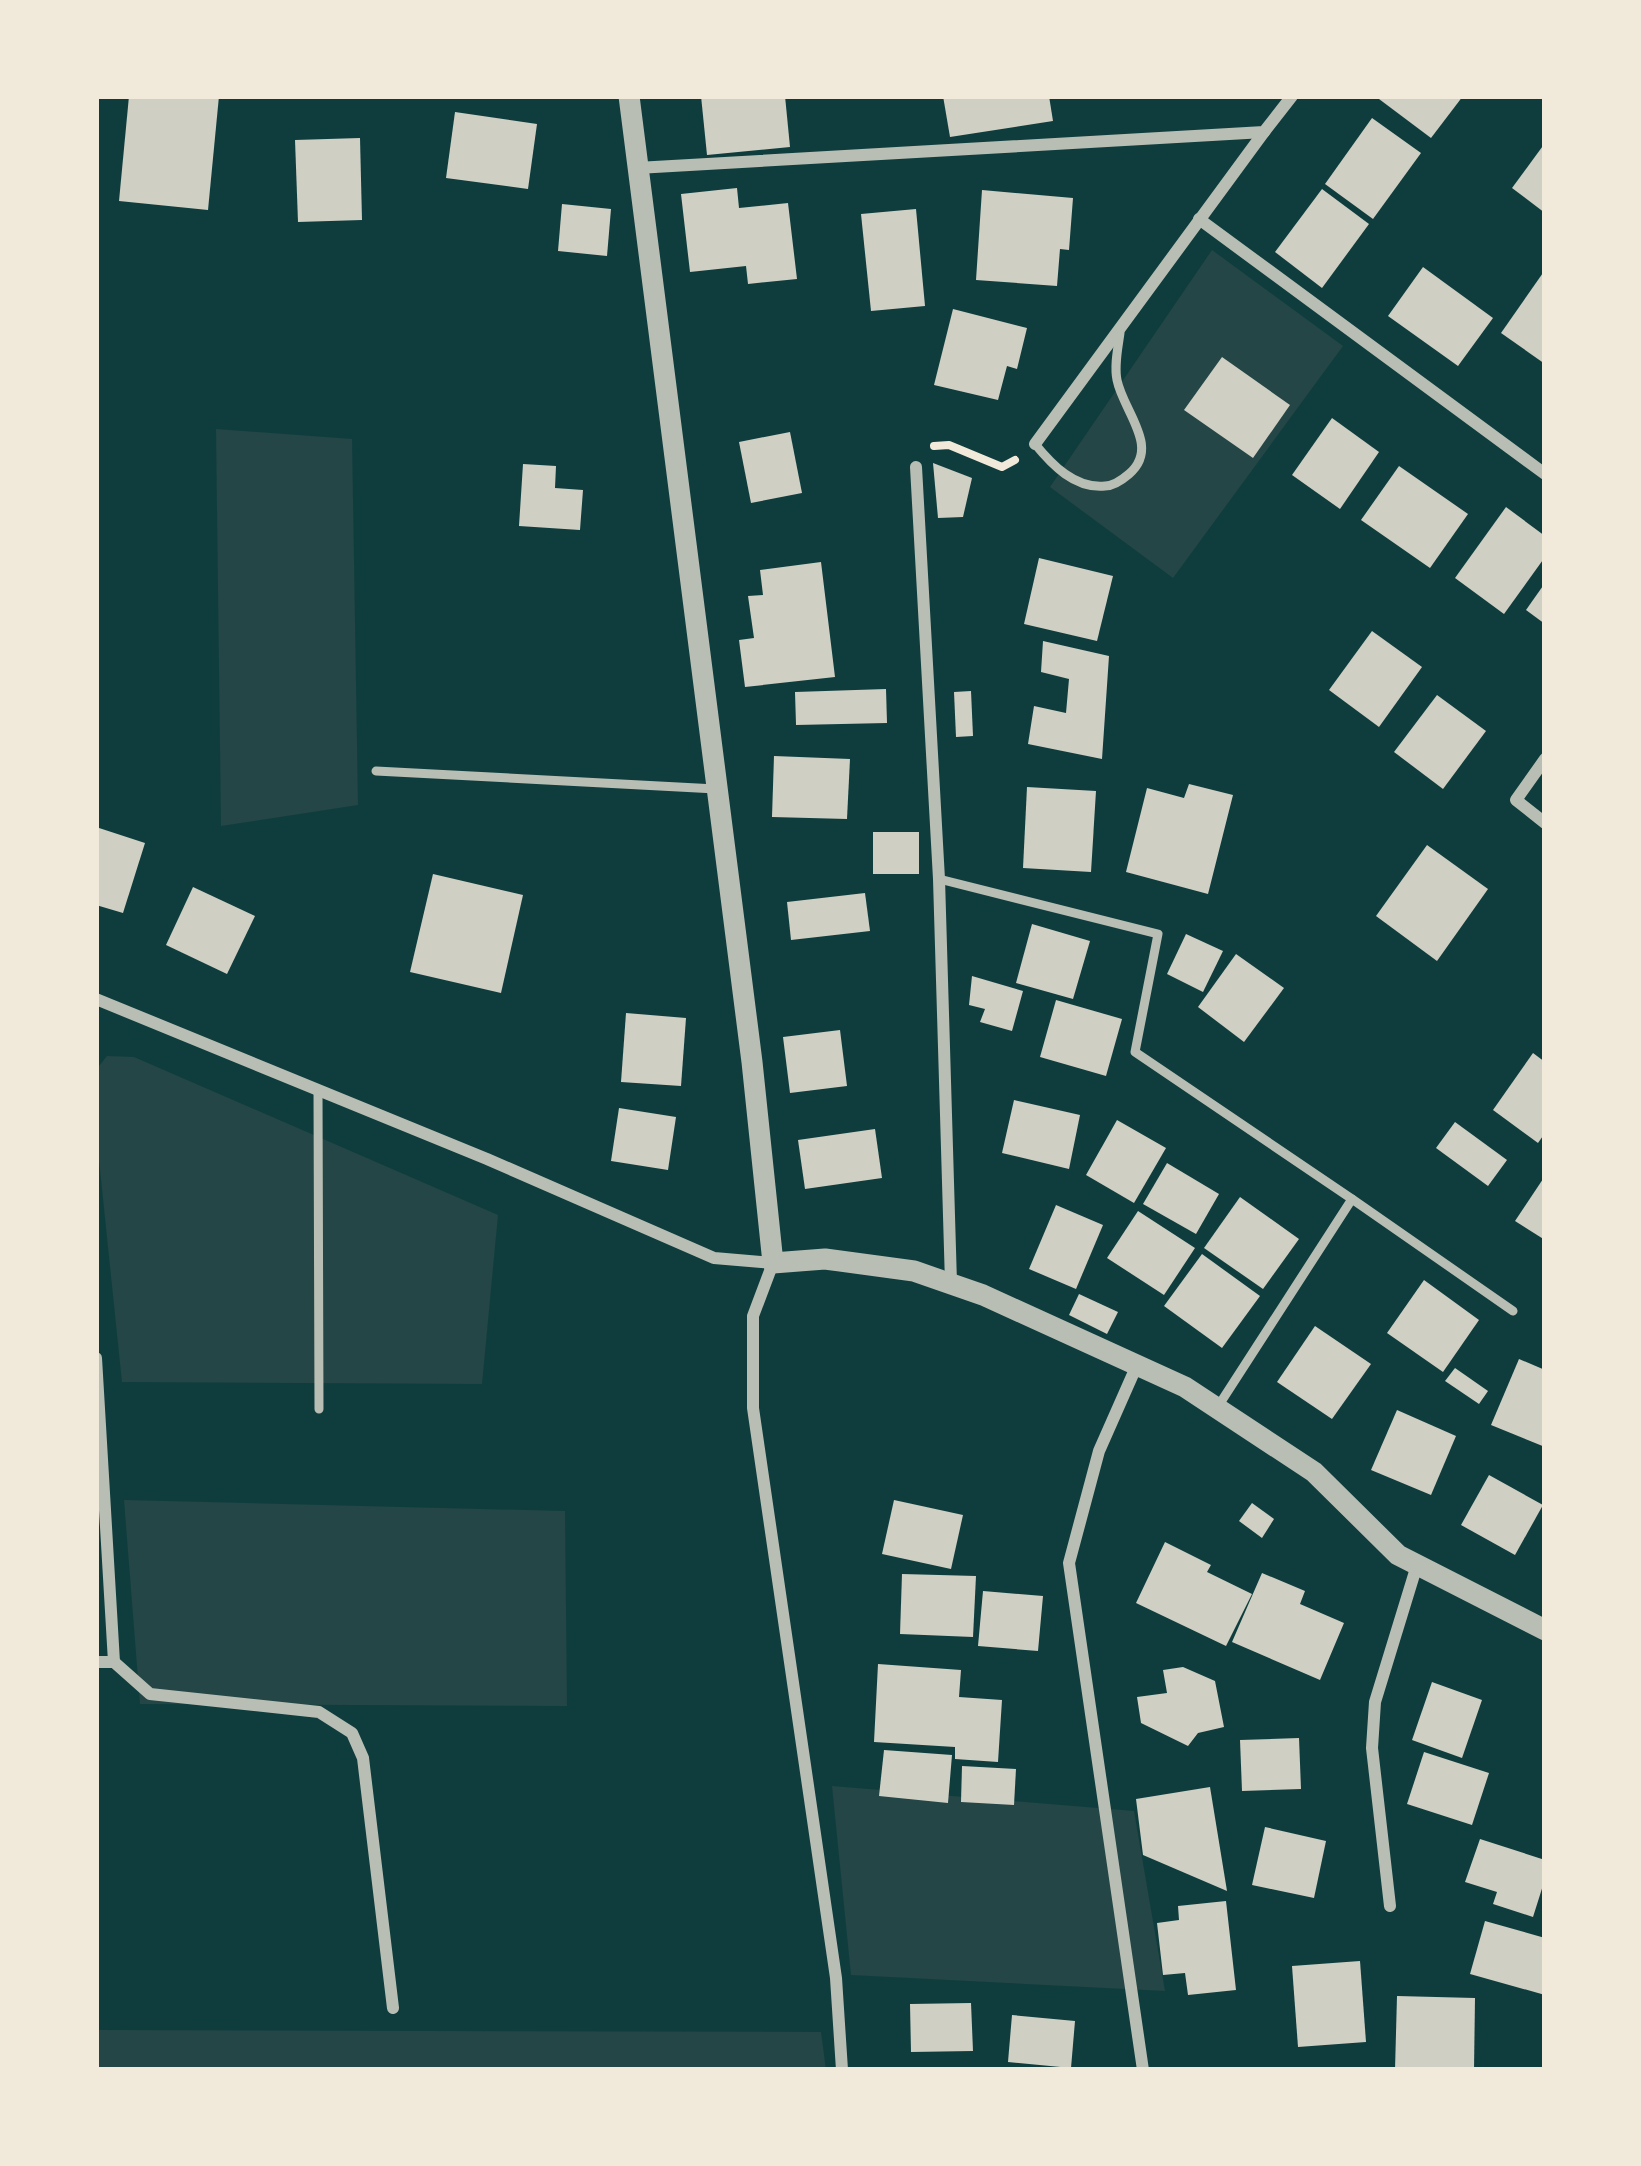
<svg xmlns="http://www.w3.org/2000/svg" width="1641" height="2166" viewBox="0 0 1641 2166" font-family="Rubik,sans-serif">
	<rect width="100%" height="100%" fill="#0f3d3e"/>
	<g fill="#244646">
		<polygon points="1212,250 1343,346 1173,578 1050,487"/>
		<polygon points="216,429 352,439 358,805 221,826"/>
		<polygon points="107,1056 134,1057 498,1215 482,1384 122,1382 96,1131 96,1070"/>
		<polygon points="124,1500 565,1511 567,1706 140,1704"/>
		<polygon points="832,1786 1134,1811 1165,1991 851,1975"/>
		<polygon points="96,2030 821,2032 826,2070 96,2070"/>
	</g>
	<g fill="#cfcfc3">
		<polygon points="129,96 219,96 208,210 119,201"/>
		<polygon points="701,96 785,96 790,147 707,155"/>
		<polygon points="943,96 1049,96 1053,121 950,137"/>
		<polygon points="1375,96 1463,96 1431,138"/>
		<polygon points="455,112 537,124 528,189 446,178"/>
		<polygon points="1372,118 1421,153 1373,219 1325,184"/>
		<polygon points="360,138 362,220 298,222 295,140"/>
		<polygon points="1545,143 1545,213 1512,188"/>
		<polygon points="737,188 739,208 788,203 797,279 748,284 746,266 690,272 681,194"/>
		<polygon points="1322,189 1369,224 1322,288 1275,252"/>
		<polygon points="982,190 1073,198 1069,250 1060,249 1057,286 976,280"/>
		<polygon points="562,204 611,209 607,256 558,251"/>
		<polygon points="916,209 925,306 871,311 861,214"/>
		<polygon points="1423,267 1493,318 1458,366 1388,316"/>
		<polygon points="1545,270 1545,364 1501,333"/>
		<polygon points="953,309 1027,328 1017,369 1007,366 998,400 934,385"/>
		<polygon points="1222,357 1290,405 1253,458 1184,410"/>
		<polygon points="1332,418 1379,452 1340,509 1292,475"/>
		<polygon points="790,432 802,493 751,503 739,442"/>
		<polygon points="933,463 972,478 963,517 938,518"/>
		<polygon points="523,464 556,466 555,488 583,490 580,530 519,526"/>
		<polygon points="1399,466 1468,514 1430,568 1361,520"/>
		<polygon points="1506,507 1545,536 1545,557 1504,614 1455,578"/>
		<polygon points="1039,558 1113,576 1097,641 1024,624"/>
		<polygon points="821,562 835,677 745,687 739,640 754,638 748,596 763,595 760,570"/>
		<polygon points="1545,583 1545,624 1526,610"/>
		<polygon points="1372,631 1422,667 1379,727 1329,690"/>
		<polygon points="1043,641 1109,656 1102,759 1028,744 1034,706 1066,713 1069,679 1041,672"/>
		<polygon points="886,689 887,723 796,725 795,692"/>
		<polygon points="971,691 973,736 956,737 954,692"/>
		<polygon points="1437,695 1486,731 1443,789 1394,752"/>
		<polygon points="774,756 850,759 847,819 772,817"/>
		<polygon points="1189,784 1233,795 1208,894 1126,872 1147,788 1184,798"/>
		<polygon points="1027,787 1096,791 1091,872 1023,868"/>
		<polygon points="96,827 145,843 123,913 96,905"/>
		<rect x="873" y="832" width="46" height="42"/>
		<polygon points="1427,845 1488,889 1437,961 1376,916"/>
		<polygon points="433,874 523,895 501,993 410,972"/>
		<polygon points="193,887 255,916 227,974 166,945"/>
		<polygon points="865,893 870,931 791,940 787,902"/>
		<polygon points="1032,924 1090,941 1073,999 1016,983"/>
		<polygon points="1186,934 1223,951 1203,992 1167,974"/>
		<polygon points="1236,954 1284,988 1244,1042 1198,1007"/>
		<polygon points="972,976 1023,991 1012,1031 980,1022 985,1009 969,1005"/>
		<polygon points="1056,1000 1122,1019 1106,1076 1040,1057"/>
		<polygon points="626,1013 686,1018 681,1086 621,1082"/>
		<polygon points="840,1030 847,1086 790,1093 783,1037"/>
		<polygon points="1533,1053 1545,1062 1545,1133 1538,1143 1493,1110"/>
		<polygon points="1014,1100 1080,1115 1069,1169 1002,1153"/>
		<polygon points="619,1108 676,1117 668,1170 611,1161"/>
		<polygon points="1117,1120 1166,1148 1134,1203 1086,1175"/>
		<polygon points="1455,1122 1507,1160 1488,1186 1436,1148"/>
		<polygon points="875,1129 882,1178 805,1189 798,1140"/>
		<polygon points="1167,1163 1219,1194 1196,1234 1143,1204"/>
		<polygon points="1545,1176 1545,1240 1515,1221"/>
		<polygon points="1240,1197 1299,1239 1263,1289 1204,1248"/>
		<polygon points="1056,1205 1103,1225 1076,1289 1029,1269"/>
		<polygon points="1138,1211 1195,1248 1164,1295 1107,1258"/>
		<polygon points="1202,1254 1260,1296 1222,1348 1164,1306"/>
		<polygon points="1424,1280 1479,1320 1443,1372 1387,1333"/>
		<polygon points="1079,1294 1118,1312 1107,1334 1069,1315"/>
		<polygon points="1315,1326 1371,1364 1332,1419 1277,1382"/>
		<polygon points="1519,1359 1545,1370 1545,1447 1491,1425"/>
		<polygon points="1455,1368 1488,1391 1479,1404 1445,1381"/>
		<polygon points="1397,1410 1456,1436 1431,1495 1371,1470"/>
		<polygon points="1489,1475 1543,1505 1515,1555 1461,1525"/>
		<polygon points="894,1500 963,1515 951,1569 882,1554"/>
		<polygon points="1252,1503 1274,1519 1262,1538 1239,1521"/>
		<polygon points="1165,1542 1211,1565 1207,1572 1252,1594 1226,1646 1136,1603"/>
		<polygon points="1262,1573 1305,1591 1300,1604 1344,1623 1320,1680 1232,1642"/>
		<polygon points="902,1574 976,1576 973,1637 900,1634"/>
		<polygon points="983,1591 1043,1596 1038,1651 978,1646"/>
		<polygon points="878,1664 961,1670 959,1697 1002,1700 998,1762 955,1759 955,1747 874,1742"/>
		<polygon points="1183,1667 1215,1681 1224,1727 1198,1733 1188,1746 1141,1723 1137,1697 1167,1693 1163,1670"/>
		<polygon points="1432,1682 1482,1700 1462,1758 1412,1740"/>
		<polygon points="1299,1738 1301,1789 1242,1791 1240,1740"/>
		<polygon points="884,1750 952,1755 948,1803 879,1796"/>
		<polygon points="1424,1752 1489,1773 1472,1825 1407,1804"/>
		<polygon points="962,1766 1016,1769 1014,1805 961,1802"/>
		<polygon points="1210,1787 1227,1891 1143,1855 1136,1799"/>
		<polygon points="1265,1827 1326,1841 1314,1898 1252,1885"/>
		<polygon points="1480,1839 1545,1860 1545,1879 1533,1917 1493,1904 1497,1892 1465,1882"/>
		<polygon points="1226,1901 1236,1990 1188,1995 1185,1973 1163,1975 1157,1923 1179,1920 1178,1906"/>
		<polygon points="1485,1921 1545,1938 1545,1995 1470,1974"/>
		<polygon points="1360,1961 1366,2042 1298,2047 1292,1966"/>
		<polygon points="1397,1996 1475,1998 1474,2070 1395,2070"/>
		<polygon points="971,2003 973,2051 911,2052 910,2004"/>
		<polygon points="1012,2015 1075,2021 1071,2068 1008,2062"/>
	</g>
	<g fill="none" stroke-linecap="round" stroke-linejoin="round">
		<polyline stroke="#f1e9da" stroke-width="8" points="934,446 949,445 1002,467 1015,460"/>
		<g stroke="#b8beb3" stroke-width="9">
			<path d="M1035,444c17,21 40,45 70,42 8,0 17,-6 24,-12 32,-27 -6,-63 -12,-94 -3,-15 1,-32 3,-47"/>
			<polyline points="376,771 716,789"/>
			<polyline points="939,879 1158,934 1135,1052 1352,1199 1217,1408"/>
			<polyline points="318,1089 319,1409"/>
			<polyline points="1352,1199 1513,1311"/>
		</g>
		<g stroke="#b8beb3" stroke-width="12">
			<polyline points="637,168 1264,132 1292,96"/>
			<polyline points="1199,219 1545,474"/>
			<polyline points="1035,444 1264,132"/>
			<polyline points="916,467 939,879 951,1283"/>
			<polyline points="1545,759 1516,800 1545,823"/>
			<polyline points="96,999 487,1159 714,1258 773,1263 753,1316 753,1408 836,1978 842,2070"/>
			<polyline points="96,1358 114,1662 96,1662"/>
			<polyline points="1137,1365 1099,1451 1069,1563 1143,2070"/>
			<polyline points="114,1662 150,1694 319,1712 352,1733 363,1758 393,2008"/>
			<polyline points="1390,1906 1372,1748 1375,1702 1417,1565"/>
		</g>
		<polyline stroke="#b8beb3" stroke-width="21" points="629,96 752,1062 773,1263 825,1259 914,1271 983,1295 1185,1387 1314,1472 1398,1555 1545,1630"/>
	</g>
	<rect width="1641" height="2166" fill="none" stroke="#f1e9da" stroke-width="198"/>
</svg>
